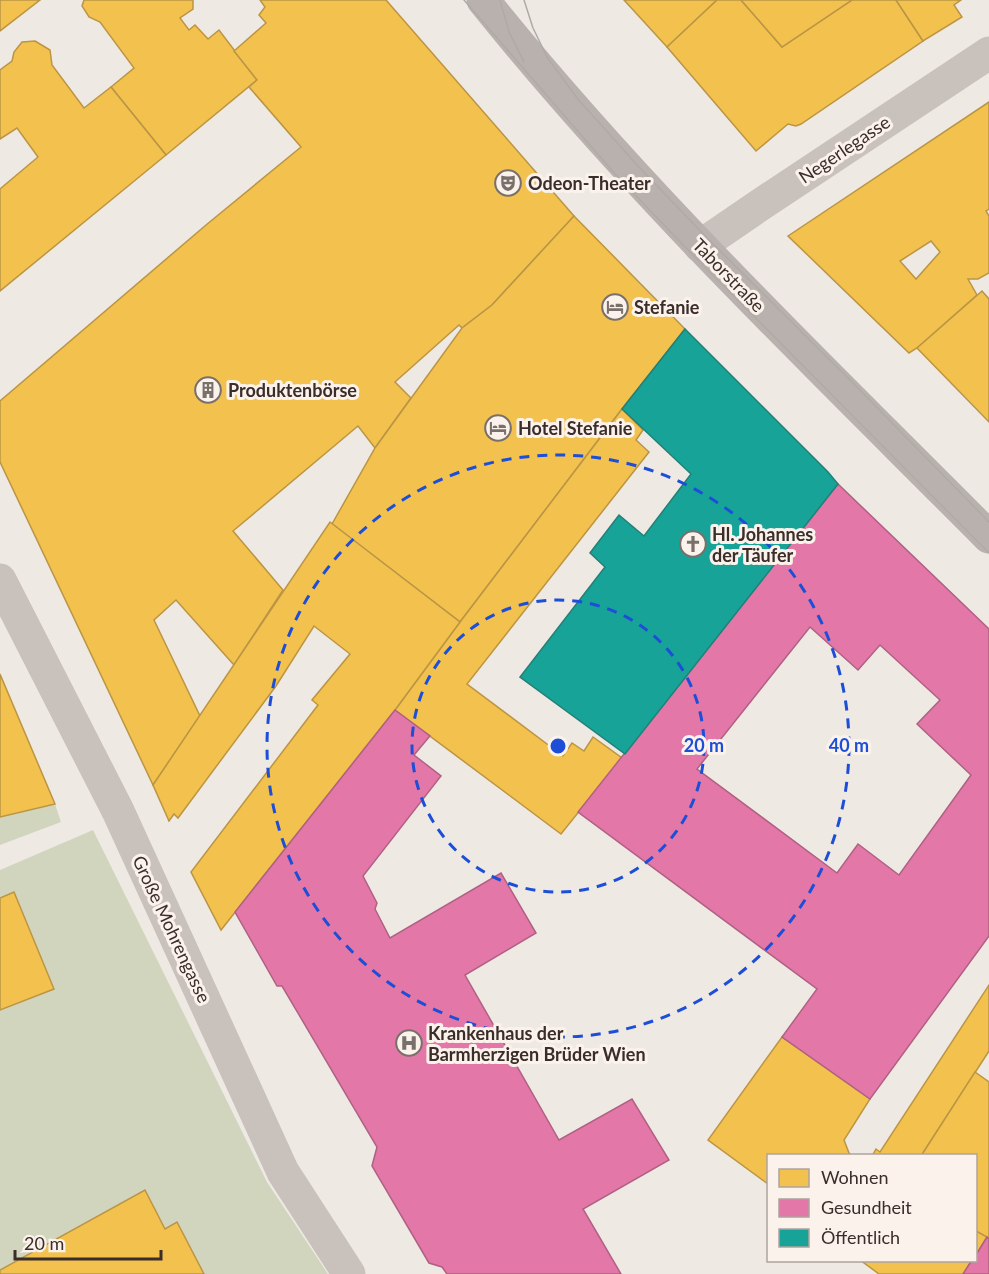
<svg xmlns="http://www.w3.org/2000/svg" width="989" height="1274" viewBox="0 0 989 1274" font-family="Lato,sans-serif">
	<rect width="100%" height="100%" fill="#efe9e4"/>
	<g fill="#d2d5be">
		<polygon points="55,804 61,822 0,845 0,817"/>
		<polygon points="93,830 267,1182 328,1274 204,1274 177,1223 165,1229 145,1191 0,1270 0,1010 53,988 14,893 0,898 0,870"/>
	</g>
	<g fill="#f2c14e" stroke="#bb9543" stroke-width="1.5" fill-rule="evenodd">
		<polygon points="0,0 40,0 0,31"/>
		<polygon points="84,0 193,0 193,9 180,18 189,30 195,25 208,39 219,30 257,80 166,155 111,87 134,68 100,22 89,17 82,6"/>
		<polygon points="260,0 386,0 574,216 492,305 462,328 459,325 395,382 411,398 375,448 358,426 233,531 283,590 234,665 176,600 154,620 200,716 153,785 0,462 0,401 206,225 301,147 249,87 257,80 234,51 266,23 259,15 265,7"/>
		<polygon points="624,0 717,0 667,47"/>
		<polygon points="717,0 741,0 782,47 852,0 896,0 923,41 801,124 796,126 788,124 756,151 667,47"/>
		<polygon points="741,0 852,0 782,47"/>
		<polygon points="896,0 961,0 954,5 962,17 923,41"/>
		<polygon points="35,41 50,50 52,65 84,108 111,87 166,155 0,291 0,189 38,157 17,128 0,139 0,70 12,61 14,52 22,42"/>
		<path d="M989,102v107l-3,2 3,5v57l-11,6h-10l9,16 -60,53 -8,5 -121,-117zM931,241l9,11 -24,27 -16,-18z"/>
		<polygon points="574,216 685,329 622,409 460,622 332,524 375,448 462,328 492,305"/>
		<polygon points="982,291 989,299 989,422 917,348"/>
		<polygon points="622,409 643,430 636,440 649,452 467,684 563,756 572,743 584,751 593,737 622,758 561,834 395,710 460,622"/>
		<polygon points="330,522 460,622 395,710 221,930 191,872 318,705 312,700 350,654 314,626 276,686 178,818 174,814 169,821 153,785"/>
		<polygon points="0,674 55,804 0,817"/>
		<polygon points="14,892 54,989 0,1010 0,898"/>
		<polygon points="989,985 989,1051 921,1156 872,1156 876,1149 880,1152"/>
		<polygon points="782,1037 870,1099 844,1140 849,1153 852,1156 768,1156 768,1184 708,1140"/>
		<polygon points="975,1072 989,1082 989,1239 976,1231 976,1156 921,1156"/>
		<polygon points="145,1190 165,1229 177,1222 204,1274 0,1274 0,1270"/>
		<polygon points="976,1231 987,1237 976,1255"/>
		<polygon points="860,1260 972,1260 963,1274 879,1274"/>
	</g>
	<g fill="#e377a8" stroke="#b06182" stroke-width="1.5" fill-rule="evenodd">
		<path d="M838,484l151,145v307l-119,163 -88,-62 35,-48 -239,-177zM810,627l48,43 22,-25 60,55 -23,24 54,51 -72,100 -41,-31 -21,29 -140,-104z"/>
		<polygon points="395,710 430,736 414,755 441,776 363,876 377,903 375,909 390,938 501,873 536,933 465,975 559,1140 632,1099 669,1160 583,1209 621,1274 447,1274 442,1267 429,1263 372,1166 377,1147 282,986 277,986 235,912"/>
		<polygon points="987,1237 989,1239 989,1274 963,1274 972,1260 976,1260 976,1255"/>
	</g>
	<polygon fill="#17a398" stroke="#228077" stroke-width="1.5" points="685,329 828,472 838,484 625,754 520,677 605,567 590,553 619,515 644,536 691,474 622,409"/>
	<g fill="none" stroke-linecap="round" stroke-linejoin="round">
		<g stroke="#c9c1bc" stroke-width="33">
			<polyline points="700,246 757,207 989,53"/>
			<polyline points="0,580 118,811 283,1172 349,1274"/>
		</g>
		<path stroke="#b9b1ad" stroke-width="33" d="M483,0c154,192 333,363 506,537"/>
		<g stroke="#b0aaa7" stroke-width="1.5">
			<polyline points="464,0 615,174 691,253 989,553"/>
			<polyline points="500,0 509,32 524,62"/>
			<polyline points="524,0 533,28 547,57 577,98 637,165 708,239 850,380 989,522"/>
		</g>
	</g>
	<g fill="none" stroke="#1d4ed8" stroke-width="3" stroke-dasharray="10 8">
		<circle cx="558" cy="746" r="146"/>
		<circle cx="558" cy="746" r="291"/>
	</g>
	<defs>
		<g id="theatre-ring" transform="scale(1.35)"><circle r="9.5" fill="#fbf2ec" stroke="#796f6b" stroke-width="1.5"/><path d="M-5-5.5Q0-4 5-5.5V0Q5 5 0 6Q-5 5-5 0ZM-3.3-2.5H-1v1.5H-3.3ZM1-2.5H3.3v1.5H1ZM-2.8 1Q0 5.5 2.8 1Z" fill="#796f6b"/></g>
		<g id="hotel-ring" transform="scale(1.35)"><circle r="9.5" fill="#fbf2ec" stroke="#796f6b" stroke-width="1.5"/><path d="M-6-4.5h1.5V1H6V5H4.5V3h-9V5H-6ZM-4 0a1.8 1.8 0 1 1 3.6 0ZM.5 0V-2.5h3Q6-2.5 6 0Z" fill="#796f6b"/></g>
		<g id="building-ring" transform="scale(1.35)"><circle r="9.5" fill="#fbf2ec" stroke="#796f6b" stroke-width="1.5"/><path d="M-4-6H4V6H1V3H-1V6H-4ZM-2.5-4.3h1.7v1.8h-1.7ZM.8-4.3h1.7v1.8H.8ZM-2.5-1h1.7V.8h-1.7ZM.8-1h1.7V.8H.8Z" fill="#796f6b"/></g>
		<g id="church-ring" transform="scale(1.35)"><circle r="9.5" fill="#fbf2ec" stroke="#796f6b" stroke-width="1.5"/><path d="M-1.2-6h2.4v3.5h3.3v2.4h-3.3V6h-2.4V-.1h-3.3v-2.4h3.3Z" fill="#796f6b"/></g>
		<g id="hospital-ring" transform="scale(1.35)"><circle r="9.5" fill="#fbf2ec" stroke="#796f6b" stroke-width="1.5"/><path d="M-5-5h3v3.5h4V-5h3V5h-3V1.5h-4V5h-3Z" fill="#796f6b"/></g>
	</defs>
	<g fill-rule="evenodd">
		<use href="#theatre-ring" x="508" y="183"/>
		<use href="#hotel-ring" x="615" y="307"/>
		<use href="#building-ring" x="208" y="390"/>
		<use href="#hotel-ring" x="498" y="428"/>
		<use href="#church-ring" x="693" y="544"/>
		<use href="#hospital-ring" x="409" y="1043"/>
	</g>
	<g text-anchor="middle" dominant-baseline="central" stroke-width="6" stroke-linejoin="round" paint-order="stroke">
		<g font-size="18" fill="#3a2d2a" stroke="#fbf2ec">
			<text transform="translate(844 149) rotate(-34)">Negerlegasse</text>
			<text transform="translate(729 275) rotate(46)">Taborstraße</text>
			<text transform="translate(172 929) rotate(65)">Große Mohrengasse</text>
		</g>
		<g font-size="18" font-weight="bold" fill="#3a2d2a" stroke="#fbf2ec" text-anchor="start">
			<text x="528" y="183">Odeon-Theater</text>
			<text x="634" y="307">Stefanie</text>
			<text x="228" y="390">Produktenbörse</text>
			<text x="518" y="428">Hotel Stefanie</text>
			<text x="712" y="534">Hl. Johannes<tspan x="712" dy="21">der Täufer</tspan></text>
			<text x="428" y="1033">Krankenhaus der<tspan x="428" dy="21">Barmherzigen Brüder Wien</tspan></text>
		</g>
	</g>
	<circle cx="558" cy="746" r="9" fill="#1d4ed8" stroke="#fbf2ec" stroke-width="3"/>
	<g font-size="18" text-anchor="middle" font-weight="bold" fill="#1d4ed8" stroke="#fbf2ec" stroke-width="6" stroke-linejoin="round" paint-order="stroke">
		<text x="704" y="752">20 m</text>
		<text x="849" y="752">40 m</text>
	</g>
	<rect x="767" y="1154" width="210" height="108" fill="#fbf2ec" stroke="#aea39e" stroke-width="1.5"/>
	<rect x="779" y="1169" width="30" height="18" fill="#f2c14e" stroke="#aea39e" stroke-width="1.5"/>
	<text x="821" y="1184" font-size="18" fill="#3a2d2a">Wohnen</text>
	<rect x="779" y="1199" width="30" height="18" fill="#e377a8" stroke="#aea39e" stroke-width="1.5"/>
	<text x="821" y="1214" font-size="18" fill="#3a2d2a">Gesundheit</text>
	<rect x="779" y="1229" width="30" height="18" fill="#17a398" stroke="#aea39e" stroke-width="1.5"/>
	<text x="821" y="1244" font-size="18" fill="#3a2d2a">Öffentlich</text>
	<path d="M15 1250v9h146v-9" fill="none" stroke="#3a2d2a" stroke-width="3"/>
	<text x="24" y="1250" font-size="18" fill="#3a2d2a" stroke="#fbf2ec" stroke-width="4.5" paint-order="stroke">20 m</text>
</svg>
